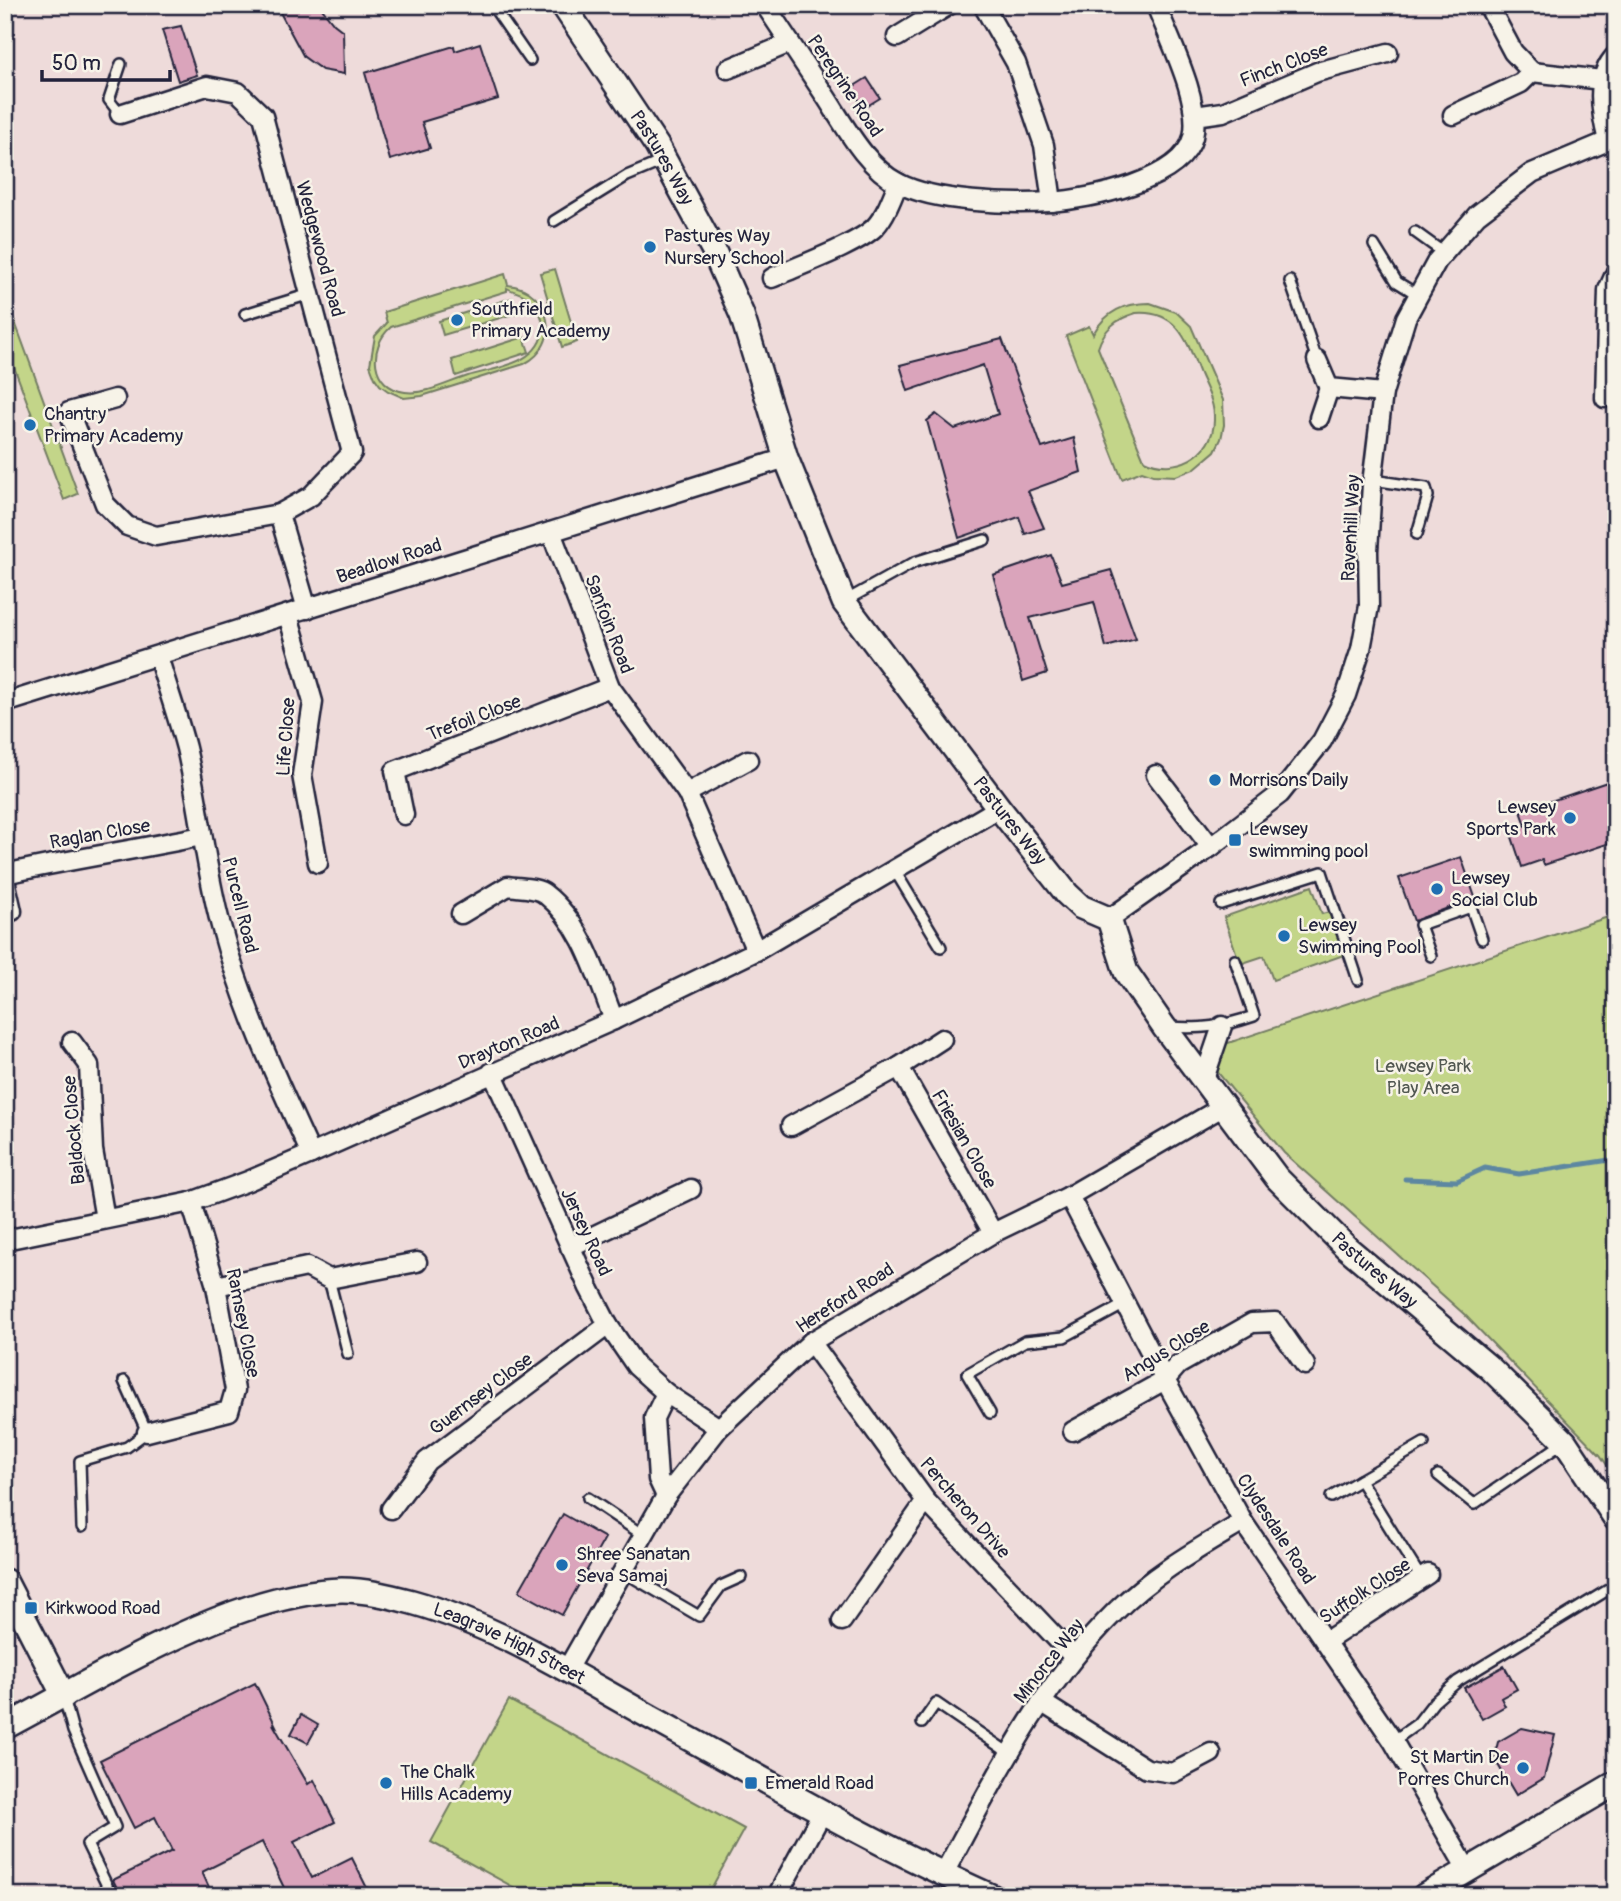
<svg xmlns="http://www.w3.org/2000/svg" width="1621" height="1901" viewBox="0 0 1621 1901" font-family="Pangolin,sans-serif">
	<rect width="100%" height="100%" fill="#eedbda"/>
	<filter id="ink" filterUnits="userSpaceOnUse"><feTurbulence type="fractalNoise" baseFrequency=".0143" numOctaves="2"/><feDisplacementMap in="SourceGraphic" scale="14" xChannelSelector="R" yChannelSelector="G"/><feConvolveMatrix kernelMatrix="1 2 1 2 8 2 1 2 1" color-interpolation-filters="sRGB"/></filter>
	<g filter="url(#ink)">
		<g fill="#c3d589" stroke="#727c62" stroke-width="2" fill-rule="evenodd">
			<polygon points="555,269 577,342 562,347 540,273"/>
			<path d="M505,274l3,11c43,4 55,60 16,79l-102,32 -18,2 -16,-7 -8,-6 -5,-7 -5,-13 5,-29 12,-13 -3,-11zM507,288c7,4 16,5 23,11 9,8 13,17 13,29 -2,36 -48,40 -75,48 -19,6 -43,19 -63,16 -35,-5 -37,-45 -14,-65l116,-36z"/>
			<polygon points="512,298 517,313 443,335 439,321"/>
			<polygon points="8,303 78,494 64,500 5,343 5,304"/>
			<path d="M1150,303l26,9 15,14 32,74 1,25 -3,14 -6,12 -21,18 -18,7 -23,-1 -11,-4 -20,8 -56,-143 23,-10 4,8c13,-23 32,-31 57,-31zM1136,313c42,-3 51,28 64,61 6,14 15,29 14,46 0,36 -40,55 -70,40l-46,-112c6,-19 18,-29 38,-35z"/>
			<polygon points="524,337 529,352 456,376 452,360"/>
			<polygon points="1312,886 1322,914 1329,912 1344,955 1273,980 1264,956 1240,964 1224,917"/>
			<polygon points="1616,911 1616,1478 1600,1455 1465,1315 1284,1153 1201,1052 1608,917"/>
			<polygon points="509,1700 744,1829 707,1896 523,1896 524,1893 431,1842"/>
		</g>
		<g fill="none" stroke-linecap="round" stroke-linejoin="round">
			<polyline stroke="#5d87a1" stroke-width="5" points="1405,1179 1457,1181 1485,1168 1519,1174 1616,1159"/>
		</g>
		<g fill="#daa4bb" stroke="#22223b" stroke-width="2">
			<polygon points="276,5 319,5 334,24 343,31 344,74 322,70 304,57"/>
			<polygon points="181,26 197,75 178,81 162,30"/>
			<polygon points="480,43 498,99 422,122 430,148 390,160 365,73 454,46 455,51"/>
			<polygon points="867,78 880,98 864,108 851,88"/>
			<polygon points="1002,339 1042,448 1074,438 1081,472 1028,491 1044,528 1025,534 1019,517 959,538 927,421 936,414 955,429 998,414 983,365 908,391 900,365"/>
			<polygon points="1051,555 1062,583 1111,570 1136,639 1106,647 1094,602 1030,618 1047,673 1023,681 993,575"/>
			<polygon points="1616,779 1616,841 1544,865 1542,860 1522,867 1510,831 1526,825 1521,811"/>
			<polygon points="1461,857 1476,900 1469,900 1414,921 1399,878"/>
			<polygon points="563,1514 605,1538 562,1615 519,1591"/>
			<polygon points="1504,1666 1517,1689 1501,1698 1505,1706 1482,1719 1464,1688"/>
			<polygon points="255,1683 276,1726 273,1724 308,1784 314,1780 335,1822 294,1842 312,1878 352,1858 371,1896 288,1896 262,1842 202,1872 213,1896 121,1896 113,1880 172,1851 155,1817 134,1828 100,1760"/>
			<polygon points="301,1715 318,1725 308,1743 291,1734"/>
			<polygon points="1522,1728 1555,1735 1544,1778 1516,1795 1494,1758 1498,1742"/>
		</g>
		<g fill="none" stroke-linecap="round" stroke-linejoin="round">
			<g stroke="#22223b" stroke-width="14">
				<g id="service">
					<polyline points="492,5 530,60"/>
					<polyline points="120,114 109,100 121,64"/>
					<polyline points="554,221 627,176 663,161"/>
					<polyline points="1415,232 1444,253"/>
					<polyline points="1374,245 1397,282 1418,295"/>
					<polyline points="1290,281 1317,360"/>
					<polyline points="245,314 310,294"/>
					<polyline points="1373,480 1426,488 1428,496 1417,534"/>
					<polyline points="845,601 915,562 985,540"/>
					<polyline points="895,871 941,947"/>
					<polyline points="1221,904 1322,872 1358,980"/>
					<polyline points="1431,956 1420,925 1471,907 1482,939"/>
					<path d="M1168,1027c35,2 53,0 86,-11l-19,-56"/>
					<polyline points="329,1279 348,1354"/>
					<polyline points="990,1413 967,1374 1025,1341 1064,1337 1125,1304"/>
					<polyline points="1438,1475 1474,1504 1563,1443"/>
					<polyline points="1331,1497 1360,1480"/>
					<polyline points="588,1498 643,1535"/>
					<polyline points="82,1527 80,1461 127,1447 147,1432 124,1381"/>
					<polyline points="622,1571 699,1616 721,1586 741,1577"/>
					<polyline points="1421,1578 1360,1480 1424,1443"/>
					<polyline points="64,1698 73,1731 115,1827 87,1844 112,1896"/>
					<polyline points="922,1723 936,1703 1009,1753"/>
					<polyline points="1393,1741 1417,1724 1434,1702 1458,1681 1616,1585"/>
				</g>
			</g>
			<g stroke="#22223b" stroke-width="23">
				<g id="minor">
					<path d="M765,5c20,30 39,59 59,89 20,30 41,72 74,89 36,19 112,22 152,19 40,-3 132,-21 143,-65 9,-35 -24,-98 -37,-132"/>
					<polyline points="983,5 1016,63 1044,145 1052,202"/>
					<polyline points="1488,5 1513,52 1532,72 1602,80"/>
					<polyline points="897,37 949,5"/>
					<polyline points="728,69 790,43"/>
					<polyline points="120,114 207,86 238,92 263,116 352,453 311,496 279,514 307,609"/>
					<polyline points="1453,115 1521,83 1532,72"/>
					<polyline points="1195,116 1223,112 1317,72 1388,53"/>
					<path d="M1608,141c-7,-28 -14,-64 8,-86"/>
					<path d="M772,278c25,-12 85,-33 103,-51 11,-12 17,-29 23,-44"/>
					<polyline points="1317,360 1329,388 1383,393"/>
					<polyline points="1605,398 1608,290 1616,272"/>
					<polyline points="115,399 69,412 105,504 127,526 156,536 279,514"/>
					<polyline points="1319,418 1329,388"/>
					<polyline points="551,532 610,687 687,793 756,951"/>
					<polyline points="288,615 313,702 302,775 318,863"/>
					<path d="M158,656c9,31 20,61 28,92 14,59 19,120 35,178 21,79 56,154 90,228"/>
					<polyline points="5,703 786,458"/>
					<polyline points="1156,775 1211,847"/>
					<polyline points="687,793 748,760"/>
					<polyline points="404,815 395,771 610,687"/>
					<path d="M5,874c65,-15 131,-24 196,-38"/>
					<polyline points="5,880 12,911"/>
					<path d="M461,914l47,-28c10,2 29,1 37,8 38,30 52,83 69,126"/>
					<polyline points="1109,919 1211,847 1280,794 1322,741 1346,695 1361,649 1369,606 1368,551 1372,484 1383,393 1406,318 1437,261 1477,215 1532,173 1608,141 1616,140"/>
					<polyline points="942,1039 899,1067 993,1233"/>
					<polyline points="72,1042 89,1065 93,1150 105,1219"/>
					<polyline points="492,1072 589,1288 608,1325 636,1366 666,1393 654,1418 658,1479 666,1496"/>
					<polyline points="1204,1079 1222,1026"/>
					<polyline points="791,1126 899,1067"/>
					<polyline points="1069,1196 1165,1380 1243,1522 1393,1741 1468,1871"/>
					<polyline points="5,1240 191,1202 248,1181 311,1154 614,1020 756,951 999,808"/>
					<polyline points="570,1247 691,1189"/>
					<polyline points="216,1286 307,1267 329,1279 417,1262"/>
					<polyline points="811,1342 926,1501 1074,1657"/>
					<polyline points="666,1393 719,1428"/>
					<polyline points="1073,1431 1165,1380 1178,1365 1252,1323 1275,1322 1305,1365"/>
					<polyline points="147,1432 229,1411 235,1390 216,1286 191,1202"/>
					<polyline points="391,1509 427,1461 608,1325"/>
					<polyline points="842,1621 926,1501"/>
					<polyline points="1325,1642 1428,1574"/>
					<polyline points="566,1671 666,1496 719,1428 811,1342 993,1233 1069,1196 1224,1106"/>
					<polyline points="1041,1702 1147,1769 1173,1773 1211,1753"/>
					<path d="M943,1875c50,-93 97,-189 173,-264 37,-37 82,-62 127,-89"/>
					<polyline points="777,1896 823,1811"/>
				</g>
			</g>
			<g stroke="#22223b" stroke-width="28">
				<g id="tertiary">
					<path id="s1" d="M563,5l94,141 56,103 29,66 44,143 58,144 155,206 68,86 14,13 28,12 17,53 38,55 113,151 69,69 145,122 74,73 51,77"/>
					<polyline points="5,1581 64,1696"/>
					<path id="s2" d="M5,1727c95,-50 229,-135 337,-137 24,0 47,6 70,12 86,24 162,73 240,116 111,61 222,126 339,178"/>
					<polyline points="1424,1896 1616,1783"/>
				</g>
			</g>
			<use href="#service" stroke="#f7f3e8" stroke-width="9"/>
			<use href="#minor" stroke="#f7f3e8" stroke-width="18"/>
			<use href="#tertiary" stroke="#f7f3e8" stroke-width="23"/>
		</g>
	</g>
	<g fill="#1f6fb2" stroke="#f7f3e8" stroke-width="2.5">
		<circle cx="650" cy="247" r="7"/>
		<circle cx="457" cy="320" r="7"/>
		<circle cx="30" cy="425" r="7"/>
		<circle cx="1215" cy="780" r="7"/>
		<circle cx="1570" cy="818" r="7"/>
		<rect x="1228" y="833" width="14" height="14" rx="3.5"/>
		<circle cx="1437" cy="889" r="7"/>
		<circle cx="1284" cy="936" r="7"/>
		<circle cx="562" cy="1565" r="7"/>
		<rect x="24" y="1601" width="14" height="14" rx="3.5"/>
		<circle cx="1523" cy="1768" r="7"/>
		<circle cx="386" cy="1783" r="7"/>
		<rect x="744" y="1776" width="14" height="14" rx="3.5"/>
	</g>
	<g text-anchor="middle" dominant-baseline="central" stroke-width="5" stroke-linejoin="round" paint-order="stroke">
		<g font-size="19" fill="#22223b" stroke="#f7f3e8">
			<text transform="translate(1284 65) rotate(-21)">Finch Close</text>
			<text transform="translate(845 86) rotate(56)">Peregrine Road</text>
			<text stroke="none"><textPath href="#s1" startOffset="182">Pastures Way</textPath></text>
			<text transform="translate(320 249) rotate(75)">Wedgewood Road</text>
			<text transform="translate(1351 528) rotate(-87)">Ravenhill Way</text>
			<text transform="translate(389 561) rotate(-18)">Beadlow Road</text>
			<text transform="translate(609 624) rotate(69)">Sanfoin Road</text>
			<text transform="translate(474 718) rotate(-21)">Trefoil Close</text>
			<text transform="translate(286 737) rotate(-86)">Life Close</text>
			<text stroke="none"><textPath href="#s1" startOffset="938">Pastures Way</textPath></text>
			<text transform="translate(100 834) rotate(-10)">Raglan Close</text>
			<text transform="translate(240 905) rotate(76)">Purcell Road</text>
			<text transform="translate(509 1043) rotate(-23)">Drayton Road</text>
			<text transform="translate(74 1130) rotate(-95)">Baldock Close</text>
			<text transform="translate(964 1139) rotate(60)">Friesian Close</text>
			<text transform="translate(586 1232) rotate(65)">Jersey Road</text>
			<text stroke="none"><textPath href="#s1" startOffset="1526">Pastures Way</textPath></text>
			<text transform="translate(845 1298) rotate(-33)">Hereford Road</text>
			<text transform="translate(243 1323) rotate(79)">Ramsey Close</text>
			<text transform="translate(1166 1351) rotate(-32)">Angus Close</text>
			<text transform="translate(481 1394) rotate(-37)">Guernsey Close</text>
			<text transform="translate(965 1508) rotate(49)">Percheron Drive</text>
			<text transform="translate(1276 1529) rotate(57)">Clydesdale Road</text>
			<text transform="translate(1365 1591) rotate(-33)">Suffolk Close</text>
			<text stroke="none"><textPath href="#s2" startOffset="544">Leagrave High Street</textPath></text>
			<text transform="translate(1049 1661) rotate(-52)">Minorca Way</text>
		</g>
		<g font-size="19" fill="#22223b" stroke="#f7f3e8" text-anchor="start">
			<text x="664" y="236">Pastures Way<tspan x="664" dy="22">Nursery School</tspan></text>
			<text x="471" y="309">Southfield<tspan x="471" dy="22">Primary Academy</tspan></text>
			<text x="44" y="414">Chantry<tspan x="44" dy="22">Primary Academy</tspan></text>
			<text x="1229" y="780">Morrisons Daily</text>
			<text x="1556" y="807" text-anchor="end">Lewsey<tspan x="1556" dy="22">Sports Park</tspan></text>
			<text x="1249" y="829">Lewsey<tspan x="1249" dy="22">swimming pool</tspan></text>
			<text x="1451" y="878">Lewsey<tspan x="1451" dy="22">Social Club</tspan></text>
			<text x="1298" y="925">Lewsey<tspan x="1298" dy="22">Swimming Pool</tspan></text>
			<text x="576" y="1554">Shree Sanatan<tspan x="576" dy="22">Seva Samaj</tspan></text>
			<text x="45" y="1608">Kirkwood Road</text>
			<text x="1509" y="1757" text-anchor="end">St Martin De<tspan x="1509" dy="22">Porres Church</tspan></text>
			<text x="400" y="1772">The Chalk<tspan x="400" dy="22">Hills Academy</tspan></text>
			<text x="765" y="1783">Emerald Road</text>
		</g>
		<g font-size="19" fill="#525852" stroke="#f7f3e8">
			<text x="1423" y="1066">Lewsey Park<tspan x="1423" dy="22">Play Area</tspan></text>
		</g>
	</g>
	<rect width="1621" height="1901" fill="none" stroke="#f7f3e8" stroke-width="28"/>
	<rect x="14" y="14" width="1593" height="1873" fill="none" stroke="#22223b" stroke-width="2.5" filter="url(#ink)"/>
	<path d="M42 70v10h128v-10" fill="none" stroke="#22223b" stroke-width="3.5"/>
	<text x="52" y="70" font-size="21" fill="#22223b" stroke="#f7f3e8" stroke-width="5" paint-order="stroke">50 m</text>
</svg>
